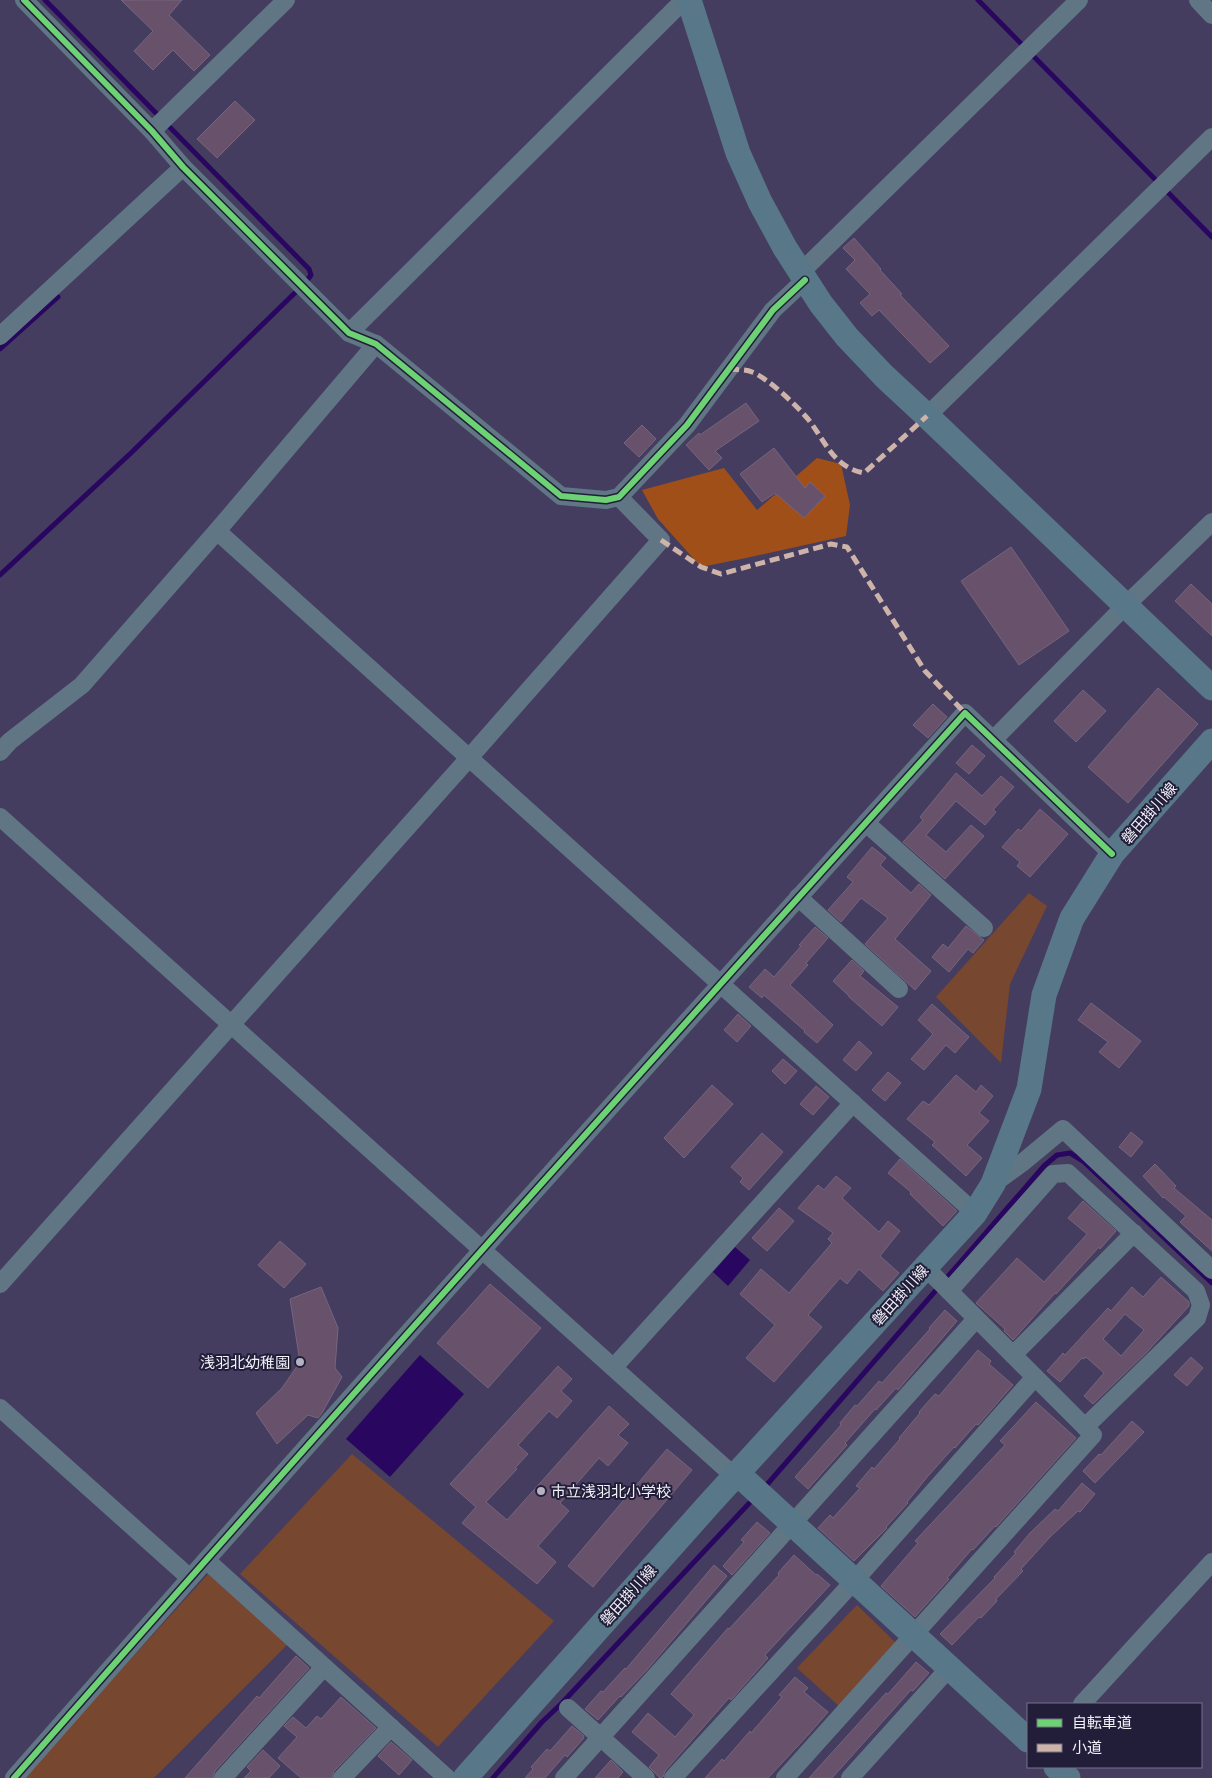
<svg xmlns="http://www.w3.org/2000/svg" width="1212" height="1778" viewBox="0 0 1212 1778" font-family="'PT Sans Narrow','Noto Sans JP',sans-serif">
	<rect width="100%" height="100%" fill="#443d60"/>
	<g fill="#784730">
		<polygon points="1029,893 1047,906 1010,984 1001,1063 936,997"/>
		<polygon points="352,1454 554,1621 438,1747 240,1574"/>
		<polygon points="208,1574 288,1644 154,1778 23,1778"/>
		<polygon points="857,1605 897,1644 840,1707 797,1668"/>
	</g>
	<polygon fill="#a14f18" points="817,458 841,464 850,505 846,536 746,558 701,567 658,519 642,490 724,468 757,510"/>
	<g fill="#29065f">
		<polygon points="735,1247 750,1260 728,1286 713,1272"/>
		<polygon points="420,1355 464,1394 390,1477 346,1439"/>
	</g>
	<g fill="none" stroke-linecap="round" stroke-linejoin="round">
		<g stroke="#29065f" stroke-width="5">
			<polyline points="978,0 1212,237"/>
			<polyline points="0,349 58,297"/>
			<polyline points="0,575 132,452 306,282 311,275 309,269 45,0"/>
			<polyline points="764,1488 1044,1166 1057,1155 1070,1153 1083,1161 1212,1283"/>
			<polyline points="493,1778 542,1722 561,1704 755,1497"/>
		</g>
	</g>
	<g fill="#67516b" stroke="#77657c" fill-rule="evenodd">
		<polygon points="121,0 182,0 169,15 210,55 194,71 173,50 153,70 134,51 153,31"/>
		<polygon points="235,101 255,120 217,158 197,139"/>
		<polygon points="854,238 881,269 880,270 902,294 900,295 949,346 930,363 879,310 872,316 860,303 870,294 846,269 855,260 843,248"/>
		<polygon points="746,403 759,421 715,451 722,458 709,470 686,445 699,433 700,435"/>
		<polygon points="642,425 656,439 639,457 624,443"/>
		<polygon points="774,448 805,488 810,482 825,496 804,518 775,493 762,502 740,474"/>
		<polygon points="1011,547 1069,631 1019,665 961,581"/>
		<polygon points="1191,584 1212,604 1212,636 1175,601"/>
		<polygon points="1158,688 1198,724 1128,803 1088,767"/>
		<polygon points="1083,690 1106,711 1076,742 1054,721"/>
		<polygon points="933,704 947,717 928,738 913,725"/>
		<polygon points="972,745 985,756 969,774 956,763"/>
		<polygon points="956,773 982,796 1001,776 1014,787 993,810 996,812 985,825 956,801 926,835 946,852 971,825 984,836 945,879 903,842 923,820 920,817"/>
		<polygon points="1040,809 1068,834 1030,877 1017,866 1020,862 1002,847 1018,829 1021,831"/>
		<polygon points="872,847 886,858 880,865 911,893 919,884 931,895 895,939 931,971 915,990 865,944 888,918 861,898 841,922 828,910 853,882 847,877"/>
		<polygon points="966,926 984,940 973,953 968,949 949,972 932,957 943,944 948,948"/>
		<polygon points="815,927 828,938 806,963 808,965 790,985 833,1025 817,1043 804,1032 805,1031 764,995 762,998 749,987 765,969 774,977 801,946 799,945"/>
		<polygon points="852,960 864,971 860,976 898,1007 882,1026 849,997 849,996 833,981"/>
		<polygon points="1091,1003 1141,1041 1119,1068 1099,1052 1108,1042 1078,1020"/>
		<polygon points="932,1004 969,1037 955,1053 946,1045 924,1070 911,1059 933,1034 918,1020"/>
		<polygon points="738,1014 751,1026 737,1042 724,1030"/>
		<polygon points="859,1041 872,1053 856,1071 843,1060"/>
		<polygon points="783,1059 797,1071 785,1084 772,1071"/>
		<polygon points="888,1072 901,1083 885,1101 872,1090"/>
		<polygon points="956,1075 976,1092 981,1085 993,1096 979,1113 989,1121 967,1145 982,1158 966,1176 932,1145 935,1142 907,1119 923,1101 929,1105"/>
		<polygon points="712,1085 733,1104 684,1158 664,1138"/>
		<polygon points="816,1086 829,1097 813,1115 800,1104"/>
		<polygon points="1131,1132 1143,1142 1131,1157 1119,1147"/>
		<polygon points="762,1133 783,1152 749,1190 740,1182 743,1178 731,1167"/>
		<polygon points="900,1159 957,1211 943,1226 910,1194 911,1192 888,1173"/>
		<polygon points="1155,1164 1176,1186 1174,1188 1212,1220 1212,1251 1180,1222 1186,1216 1164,1197 1163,1198 1143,1176"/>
		<polygon points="836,1176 851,1188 842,1198 879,1232 888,1221 900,1231 880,1256 899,1273 883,1291 859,1269 847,1284 840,1278 808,1315 822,1327 774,1382 746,1358 775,1325 740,1294 761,1269 789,1293 832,1243 828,1239 833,1233 798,1208 818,1185 824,1190"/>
		<polygon points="1083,1201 1116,1231 1100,1249 1099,1247 1056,1294 1055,1293 1013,1340 1004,1331 1005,1329 976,1303 1017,1258 1044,1282 1087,1234 1068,1218"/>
		<polygon points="779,1208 794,1221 767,1251 752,1238"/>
		<polygon points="280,1241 306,1264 284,1288 258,1265"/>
		<path d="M1161,1277l28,25v4l-42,46 -54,52 -9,-8 20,-23 -18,-16 -2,2 -2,-1 -22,24 -13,-11 16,-18 2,2 43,-47 3,3 21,-24 11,10zM1125,1314l19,16 -23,26 -18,-17z"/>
		<polygon points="490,1284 541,1328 488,1388 437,1343"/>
		<polygon points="321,1287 338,1328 335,1368 342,1377 322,1413 318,1418 308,1415 277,1444 256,1413 282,1388 300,1362 290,1299"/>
		<polygon points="945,1310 957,1321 898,1390 896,1388 876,1410 875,1409 845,1443 847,1445 808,1489 795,1477 841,1425 840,1423 855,1405 857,1406 879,1381 882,1383 930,1329 929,1328"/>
		<polygon points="978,1350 991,1361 989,1364 1013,1385 978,1425 976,1424 955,1448 954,1447 928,1476 907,1502 908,1503 886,1527 887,1528 854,1561 818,1528 830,1515 833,1518 860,1488 856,1486 872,1467 874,1469 900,1439 899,1438 920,1413 919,1412 935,1394 939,1396"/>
		<polygon points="1191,1357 1203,1368 1187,1386 1174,1375"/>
		<polygon points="558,1366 572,1379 561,1391 572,1401 557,1418 549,1411 518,1445 528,1454 515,1468 517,1469 486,1502 507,1520 609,1406 629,1424 618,1435 628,1443 608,1466 599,1458 560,1503 569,1511 538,1546 556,1562 537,1584 462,1523 476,1507 450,1484"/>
		<polygon points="1036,1402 1076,1438 996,1527 995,1526 973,1550 972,1549 947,1578 949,1579 915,1617 881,1586 918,1543 915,1541 1005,1445 1000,1441"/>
		<polygon points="1132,1421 1144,1432 1095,1483 1083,1471 1099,1454 1101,1455"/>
		<polygon points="667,1449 692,1470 593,1587 568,1566"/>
		<polygon points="1082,1483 1095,1494 1080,1512 1078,1511 1050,1537 1021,1569 1023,1571 996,1599 997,1601 981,1618 979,1617 952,1645 940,1634 995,1578 994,1577 1016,1553 1014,1552 1030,1533 1055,1509 1058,1511"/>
		<polygon points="757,1522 770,1533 732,1575 723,1566 744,1542 741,1540"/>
		<polygon points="794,1555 816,1575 817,1574 830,1585 765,1655 768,1658 731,1700 729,1698 665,1771 663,1777 660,1778 649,1767 659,1755 632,1732 648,1713 675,1737 694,1715 671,1694 728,1628 729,1629 779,1575 778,1573"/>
		<polygon points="714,1565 727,1576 646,1671 621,1697 620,1696 598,1720 585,1709 601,1691 603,1692 625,1668 626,1669"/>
		<polygon points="296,1656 309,1668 215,1771 213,1778 185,1778 257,1696 259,1698"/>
		<polygon points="916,1662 929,1673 913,1691 911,1690 832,1778 809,1778 886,1693 888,1694"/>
		<polygon points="795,1677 808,1688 804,1692 828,1712 809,1734 768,1778 705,1778 722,1759 724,1761 750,1731 751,1733 782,1697 779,1695"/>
		<polygon points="341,1697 376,1728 334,1771 332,1778 301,1778 278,1758 297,1737 284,1726 293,1717 306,1728 317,1716 321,1719"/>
		<polygon points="572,1726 584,1736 583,1739 567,1757 565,1755 545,1778 525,1778 533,1769 531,1767 547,1749 550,1751"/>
		<polygon points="391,1742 412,1760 399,1775 378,1756"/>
		<polygon points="263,1750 280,1766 269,1778 244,1778 251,1771 247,1767"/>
		<polygon points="611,1760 623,1772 618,1778 595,1778"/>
	</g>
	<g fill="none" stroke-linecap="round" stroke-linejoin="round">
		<g stroke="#617685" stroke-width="18">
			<polyline points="24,0 152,131 183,167 349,333 376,344 561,496 606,500 619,497 687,425 773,310 805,280"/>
			<polyline points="1198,0 1212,15"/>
			<polyline points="152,131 286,0"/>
			<polyline points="801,272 1079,0"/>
			<polyline points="349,333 684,0"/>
			<polyline points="0,336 183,167"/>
			<polyline points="927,416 1212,137"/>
			<polyline points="217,531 975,1213"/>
			<polyline points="993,740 1125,606 1212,522"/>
			<polyline points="0,752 10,741 82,685 217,531 376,344"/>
			<path d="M0,817c244,221 490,439 734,659"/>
			<polyline points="866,823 984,928"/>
			<polyline points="798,897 899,989"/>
			<polyline points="993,1184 1022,1163 1063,1129 1212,1270"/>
			<polyline points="0,1284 469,758 661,540 619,497"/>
			<polyline points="949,1291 1053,1174 1068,1173 1196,1291 1201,1305 1197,1318 1085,1427"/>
			<polyline points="1013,1355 1134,1233"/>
			<polyline points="614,1367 853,1103"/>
			<polyline points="0,1408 190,1578"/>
			<polyline points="206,1560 447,1778"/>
			<polyline points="1082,1704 1212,1562"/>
			<polyline points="568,1708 646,1778"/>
			<path d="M14,1778c314,-358 632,-712 951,-1065l147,141"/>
			<polyline points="223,1778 324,1667"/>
			<polyline points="342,1778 391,1727"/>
			<polyline points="564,1778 976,1319"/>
			<polyline points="673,1778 855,1580 1035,1377"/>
			<polyline points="785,1778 1093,1435 925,1267"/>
			<polyline points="850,1778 950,1667"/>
		</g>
		<g stroke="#587788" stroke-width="25">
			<polyline points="689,0 738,153 760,202 785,248 821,304 847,337 884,376 927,416 1212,688"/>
			<polyline points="737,1473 1028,1740"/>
			<polyline points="1056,1767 1068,1778"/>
			<polyline points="465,1778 711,1502 975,1213 993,1184 1029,1089 1044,995 1072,918 1112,854 1212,741"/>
		</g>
		<g stroke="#ceb3a9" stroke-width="5" stroke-dasharray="10 5" stroke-linecap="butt">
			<path d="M729,369c8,1 17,0 23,3 17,7 44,33 56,47 18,23 25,48 56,54l63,-57"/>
			<polyline points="661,540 701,567 721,574 831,544 847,547 925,671 965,713"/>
		</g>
		<g stroke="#221e3a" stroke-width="9">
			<g id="cycleway">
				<polyline points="24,0 152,131 183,167 349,333 376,344 561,496 606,500 619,497 687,425 773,310 805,280"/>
				<path d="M14,1778c314,-358 632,-712 951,-1065l147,141"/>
			</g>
		</g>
		<use href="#cycleway" stroke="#6cd273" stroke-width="6"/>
	</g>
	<g fill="#b4b2c3" stroke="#221e3a" stroke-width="2">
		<circle cx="300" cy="1362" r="5"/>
		<circle cx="541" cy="1491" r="5"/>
	</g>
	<g text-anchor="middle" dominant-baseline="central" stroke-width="4" stroke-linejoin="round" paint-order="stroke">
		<g font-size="15" fill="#f1f1f8" stroke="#221e3a">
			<text transform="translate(1149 813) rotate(-49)">磐田掛川線</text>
			<text transform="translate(900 1295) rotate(-48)">磐田掛川線</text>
			<text transform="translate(628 1595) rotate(-48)">磐田掛川線</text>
		</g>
		<g font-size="15" fill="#f1f1f8" stroke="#221e3a" text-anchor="end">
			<text x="290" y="1362">浅羽北幼稚園</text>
			<text x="551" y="1491" text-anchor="start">市立浅羽北小学校</text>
		</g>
	</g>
	<rect x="1027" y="1703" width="175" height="65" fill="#221e3a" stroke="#757286"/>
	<rect x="1037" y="1719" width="25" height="8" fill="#6cd273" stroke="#757286"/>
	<text x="1072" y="1728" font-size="15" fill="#f1f1f8">自転車道</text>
	<rect x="1037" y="1744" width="25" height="8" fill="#ceb3a9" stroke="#757286"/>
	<text x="1072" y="1753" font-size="15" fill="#f1f1f8">小道</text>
</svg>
